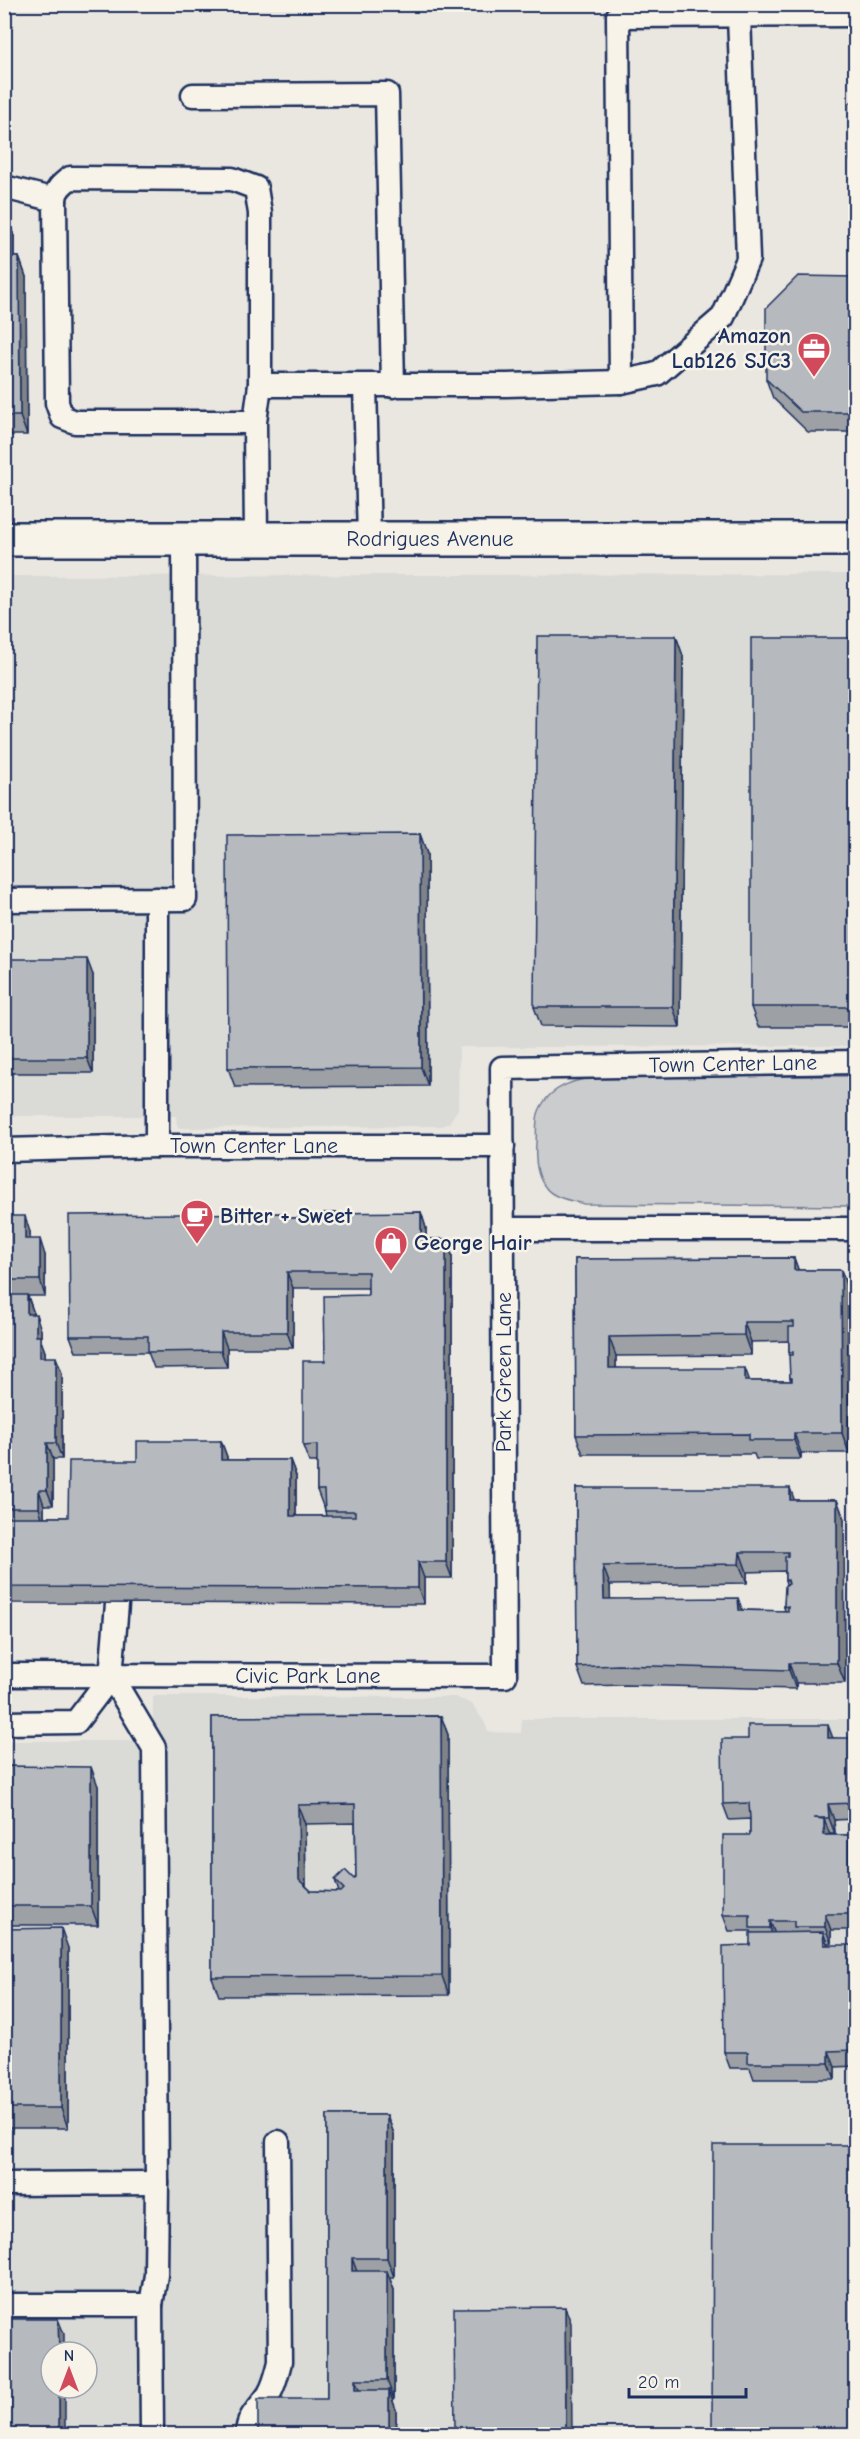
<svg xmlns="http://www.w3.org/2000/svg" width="860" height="2439" viewBox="0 0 860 2439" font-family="'Comic Neue',sans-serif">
	<rect width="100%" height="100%" fill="#eae7e0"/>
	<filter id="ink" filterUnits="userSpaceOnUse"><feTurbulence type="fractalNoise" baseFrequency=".0167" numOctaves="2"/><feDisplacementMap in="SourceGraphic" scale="12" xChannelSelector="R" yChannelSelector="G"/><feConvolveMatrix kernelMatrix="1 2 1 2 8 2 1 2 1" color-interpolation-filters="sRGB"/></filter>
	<g filter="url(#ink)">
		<g fill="#dadad6" fill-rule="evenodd">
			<polygon points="855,574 855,1046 459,1047 458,1109 449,1123 441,1126 180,1128 177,1125 176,1116 5,1116 4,576"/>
			<path d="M153,1696l302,1 17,7 13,19 3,9 33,1 1,-14h333v715h-850l-1,-693h149zM51,2352h36v36h-36z"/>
		</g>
		<path fill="#cbcccd" stroke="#737e96" stroke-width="1.5" d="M606,1076h249v130l-271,-2c-11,-3 -31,-6 -38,-16 -10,-12 -11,-30 -10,-45 1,-9 -1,-23 3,-32 11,-27 42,-33 67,-35z"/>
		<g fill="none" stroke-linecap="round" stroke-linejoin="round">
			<g stroke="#1b2f5e" stroke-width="27">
				<g id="lane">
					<polyline points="193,95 387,94 393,386"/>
					<polyline points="4,187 55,200"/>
					<polyline points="621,382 618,16 856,15"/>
					<polyline points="260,385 506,385 621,382 657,374 723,317 748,259 739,16"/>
					<polyline points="365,386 369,539"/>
					<path d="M255,422h-180l-13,-5 -5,-14 -2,-203c0,-10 7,-16 15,-22l162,1 24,9 4,25v172l-5,37 1,117"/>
					<polyline points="157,899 157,1146"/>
					<polyline points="4,900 185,899 184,539"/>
					<polyline points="4,1150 157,1146 503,1146"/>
					<polyline points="504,1229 856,1229"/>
					<polyline points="117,1604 111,1676 154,1748 157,2183 156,2275 151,2305 152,2434"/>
					<polyline points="4,1675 505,1676 502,1068 856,1062"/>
					<polyline points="4,1723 76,1722 111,1676"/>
					<polyline points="4,2184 157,2183"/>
					<polyline points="4,2305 151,2305"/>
					<path d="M247,2434c1,-19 12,-25 22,-40 6,-10 8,-21 11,-32l-2,-220"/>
				</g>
			</g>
			<g stroke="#1b2f5e" stroke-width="38">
				<polyline id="secondary" points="4,539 856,539"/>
			</g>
			<use href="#lane" stroke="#f7f3e8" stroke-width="22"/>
			<use href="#secondary" stroke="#f7f3e8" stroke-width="33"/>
		</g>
		<g fill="#9da0a4" stroke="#1b2f5e" stroke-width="1.5" fill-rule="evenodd">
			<polygon points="855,98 855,172 851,160"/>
			<polygon points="4,217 7,217 14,236 14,257 19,257 26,277 27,435 4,435"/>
			<polygon points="855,277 855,432 808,432 773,398 766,379"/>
			<polygon points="676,636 683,656 680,1027 541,1026 534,1007"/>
			<polygon points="855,638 855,1027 758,1027 751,1007"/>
			<polygon points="420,834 427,854 428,1086 235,1087 228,1068"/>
			<polygon points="4,959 93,975 93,1073 4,1073"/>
			<polygon points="421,1212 426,1228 426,1239 446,1239 452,1255 452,1578 424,1578 424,1604 4,1603 4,1216 30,1232 30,1239 45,1255 45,1296 28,1296 33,1311 33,1314 41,1330 41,1341 45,1352 45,1357 62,1373 62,1459 53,1459 53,1505 44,1505 44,1517 68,1517 137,1461 221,1441 227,1457 227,1460 290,1460 296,1476 296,1516 326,1516 324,1506 323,1506 317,1490 317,1462 309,1462 303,1446 325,1361 368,1295 368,1288 293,1288 293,1348 227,1348 227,1367 154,1368 148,1352 76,1352 70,1336 285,1218 323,1218"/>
			<path d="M794,1258l4,12h43l7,20 1,163h-48v6h-45l-2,-5h-171l-7,-19 -1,-176zM789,1341v11l1,3v23l1,3h-41l-134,-13v-12l135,-1v-13z"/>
			<path d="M576,1488l219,12h42l7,19 1,164h-49v6l-171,-4 -41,1 -7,-19zM785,1571v9l1,4 -2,23 1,4 -42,-1 -133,-11v-14l137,-2v-11z"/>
			<path d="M441,1716l7,19 1,260 -230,1 -7,-19v-260zM355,1823l1,54 -2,2 -19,1 4,12 -28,-1 -5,-5 -1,-62z"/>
			<polygon points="833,1738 855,1740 855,1819 834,1820 835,1834 830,1834 830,1835 849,1835 855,1850 855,1930 831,1930 831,1943 827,1943 828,1945 855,1950 855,2066 835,2067 835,2079 754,2079 750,2068 730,2068 724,2052 750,1945 752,1933 751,1931 729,1931 723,1915 750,1835 750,1819 729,1820 723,1804"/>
			<polygon points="4,1766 98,1786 98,1925 4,1925"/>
			<polygon points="4,1929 68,1948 68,2128 4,2128"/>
			<polygon points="327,2115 387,2115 394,2134 394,2277 389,2277 394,2290 394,2399 392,2399 396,2410 396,2434 327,2399"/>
		</g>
		<g fill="#7f8286" stroke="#1b2f5e" stroke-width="1.5">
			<polygon points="7,217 14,236 14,277 7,257"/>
			<polygon points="19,257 26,277 27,435 20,416"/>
			<polygon points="676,636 683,656 680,1027 673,1007"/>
			<polygon points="420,834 427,854 428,1086 421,1067"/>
			<polygon points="87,959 93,975 93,1073 87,1058"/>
			<polygon points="421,1212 426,1228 426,1255 421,1239"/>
			<polygon points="25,1216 30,1232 30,1255 25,1239"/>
			<polygon points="40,1239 45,1255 45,1296 40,1280"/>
			<polygon points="446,1239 452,1255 452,1578 446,1562"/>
			<polygon points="794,1258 801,1277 794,1270"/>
			<polygon points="841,1270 848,1290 849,1453 842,1433"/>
			<polygon points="287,1272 293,1288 293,1348 287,1332"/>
			<polygon points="4,1283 9,1296 4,1298"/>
			<polygon points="27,1295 33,1311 33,1330 27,1314"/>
			<polygon points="36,1314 41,1330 41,1341 45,1352 45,1373 40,1357 36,1336"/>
			<polygon points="744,1322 751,1342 751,1355 744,1335"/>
			<polygon points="221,1332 227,1348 227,1367 221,1351"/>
			<polygon points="609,1337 616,1356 616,1388 609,1368"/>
			<polygon points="56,1357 62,1373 62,1459 56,1443"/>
			<polygon points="745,1368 752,1387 745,1381"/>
			<polygon points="794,1433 801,1453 801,1459 794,1440"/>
			<polygon points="221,1441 227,1457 227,1476 221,1460"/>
			<polygon points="47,1443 53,1459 53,1505 47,1490"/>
			<polygon points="290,1460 296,1476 296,1531 290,1516"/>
			<polygon points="790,1488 797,1507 790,1500"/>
			<polygon points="39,1490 44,1505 44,1524 39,1508"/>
			<polygon points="837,1500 844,1519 845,1683 837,1663"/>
			<polygon points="740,1552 747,1572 747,1583 739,1564"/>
			<polygon points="418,1562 424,1578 424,1604 418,1588"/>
			<polygon points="603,1566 610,1585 611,1619 604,1599"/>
			<polygon points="738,1598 745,1617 739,1610"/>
			<polygon points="789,1663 796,1683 796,1689 789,1670"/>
			<polygon points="441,1716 448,1735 449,1995 442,1976"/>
			<polygon points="828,1725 834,1741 828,1738"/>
			<polygon points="91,1767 98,1786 98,1925 91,1906"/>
			<polygon points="828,1804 834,1820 835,1834 829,1818"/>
			<polygon points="298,1805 305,1824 306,1900 299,1880"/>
			<polygon points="824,1819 830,1835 824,1835"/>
			<polygon points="849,1835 855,1850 855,1930 849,1914"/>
			<polygon points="825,1914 831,1930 831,1943 825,1927"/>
			<polygon points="770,1921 776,1937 776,1944 770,1928"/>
			<polygon points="61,1928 68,1948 68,2128 61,2108"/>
			<polygon points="823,1932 829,1948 824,1945"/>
			<polygon points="854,1945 855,1950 855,2052 855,2050"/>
			<polygon points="829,2051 835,2067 835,2079 829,2063"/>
			<polygon points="387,2115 394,2134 394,2277 387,2258"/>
			<polygon points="352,2258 359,2277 352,2271"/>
			<polygon points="387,2271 394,2290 394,2399 387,2380"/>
			<polygon points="4,2282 5,2283 6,2335 4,2332"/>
			<polygon points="565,2307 571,2323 572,2434 566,2434"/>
			<polygon points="58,2319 64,2334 64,2352 59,2352"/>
			<polygon points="355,2380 363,2399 355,2390"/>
			<rect x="59" y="2388" width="6" height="46"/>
			<polygon points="389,2390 396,2410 396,2434 389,2434"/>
		</g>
		<g fill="#b6babf" stroke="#1b2f5e" stroke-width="1.5" fill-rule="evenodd">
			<polygon points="855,98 855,164 851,160 851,102"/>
			<polygon points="4,217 7,217 7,257 19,257 20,416 4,416"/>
			<polygon points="798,276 855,277 855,412 801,412 766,379 766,308"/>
			<polygon points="537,636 676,636 673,1007 534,1007"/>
			<rect x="751" y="638" width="104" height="369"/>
			<polygon points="420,834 421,1067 228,1068 227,835"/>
			<rect x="4" y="959" width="83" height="99"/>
			<polygon points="421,1212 421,1239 446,1239 446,1562 418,1562 418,1588 4,1587 4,1517 68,1517 69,1461 137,1461 137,1441 221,1441 221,1460 290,1460 290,1516 355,1516 355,1511 325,1511 324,1490 317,1490 317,1445 303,1446 303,1361 325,1361 324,1296 368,1295 368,1272 287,1272 287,1332 221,1332 221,1351 148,1352 148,1336 70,1336 69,1215 283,1213 283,1218 323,1218 323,1213"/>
			<polygon points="4,1216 25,1216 25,1239 40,1239 40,1280 4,1280"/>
			<path d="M794,1258v12h47l1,163h-48v7h-45v-6l-173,1 -1,-176zM744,1322h50v5h-5v25h4v3h-4l1,23h2v3h-47v-13h-136v-31l135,-2z"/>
			<polygon points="4,1295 27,1295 27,1314 36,1314 36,1336 40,1336 40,1357 56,1357 56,1443 47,1443 47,1490 39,1490 39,1508 4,1508"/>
			<path d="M576,1488h214v12h47v163h-48v7l-171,-5 -41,2zM740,1552h48v4l-3,1v23h3l1,4 -4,1 -1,22 4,-1v5l-49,-1 -1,-12 -134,1 -1,-33 136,-2z"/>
			<path d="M441,1716l1,260 -230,1v-260zM355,1804l1,73 -2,2 -9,-9 -10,10 9,9 -3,3 -30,-1 -12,-11 -1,-75z"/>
			<polygon points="748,1725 828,1725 828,1738 855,1738 855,1803 828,1804 829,1818 814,1818 824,1819 824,1835 849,1835 849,1914 825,1914 825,1927 794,1927 794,1921 770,1921 770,1928 750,1928 750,1915 723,1915 723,1835 750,1835 750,1818 749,1803 723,1804 722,1739 748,1739"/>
			<polygon points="4,1766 91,1767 91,1906 4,1906"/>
			<polygon points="61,1928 61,2108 4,2108 4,1929"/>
			<polygon points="823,1932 824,1945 854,1945 855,2050 829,2051 829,2063 748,2063 748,2052 724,2052 723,1946 750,1945 750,1933"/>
			<polygon points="327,2115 387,2115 387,2258 352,2258 352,2271 387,2271 387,2380 355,2380 355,2390 389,2390 389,2434 258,2434 258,2399 327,2399"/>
			<polygon points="713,2145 855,2145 855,2434 712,2434"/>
			<polygon points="565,2307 566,2434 455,2434 454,2308"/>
			<polygon points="4,2319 58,2319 59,2352 51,2352 51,2388 59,2388 59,2434 4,2434"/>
		</g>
	</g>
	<defs>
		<g id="office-pin" transform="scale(1.725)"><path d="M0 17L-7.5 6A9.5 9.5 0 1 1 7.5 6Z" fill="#d1495b" stroke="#f7f3e8"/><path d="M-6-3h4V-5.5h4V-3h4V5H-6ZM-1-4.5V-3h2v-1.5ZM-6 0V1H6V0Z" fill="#fff"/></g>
		<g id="cafe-pin" transform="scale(1.725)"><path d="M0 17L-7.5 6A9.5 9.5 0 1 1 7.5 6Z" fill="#d1495b" stroke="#f7f3e8"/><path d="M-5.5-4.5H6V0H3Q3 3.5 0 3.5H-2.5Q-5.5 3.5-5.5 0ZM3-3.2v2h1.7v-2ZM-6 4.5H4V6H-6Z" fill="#fff"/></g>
		<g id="shop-pin" transform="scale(1.725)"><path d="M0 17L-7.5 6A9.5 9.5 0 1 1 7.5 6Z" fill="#d1495b" stroke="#f7f3e8"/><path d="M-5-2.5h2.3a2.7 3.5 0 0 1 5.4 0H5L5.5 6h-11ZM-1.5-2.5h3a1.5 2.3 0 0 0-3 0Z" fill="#fff"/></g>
	</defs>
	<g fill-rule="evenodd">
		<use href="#office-pin" x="814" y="349"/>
		<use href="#cafe-pin" x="197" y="1216"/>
		<use href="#shop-pin" x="391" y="1243"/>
	</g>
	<g text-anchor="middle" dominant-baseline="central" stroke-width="5" stroke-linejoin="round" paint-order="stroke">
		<g font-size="22" font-weight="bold" fill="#1b2f5e" stroke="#f7f3e8" text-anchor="start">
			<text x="791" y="336" text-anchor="end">Amazon<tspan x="791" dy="25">Lab126 SJC3</tspan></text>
			<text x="220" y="1216">Bitter + Sweet</text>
			<text x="414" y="1243">George Hair</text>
		</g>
		<g font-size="22" fill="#1b2f5e" stroke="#f7f3e8">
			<text x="430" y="539">Rodrigues Avenue</text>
			<text transform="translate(733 1064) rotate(-1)">Town Center Lane</text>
			<text x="254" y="1146">Town Center Lane</text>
			<text transform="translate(504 1372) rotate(-90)">Park Green Lane</text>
			<text x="308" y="1676">Civic Park Lane</text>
		</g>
	</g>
	<rect width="860" height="2439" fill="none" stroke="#f7f3e8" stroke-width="24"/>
	<rect x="12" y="12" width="836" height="2415" fill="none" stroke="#1b2f5e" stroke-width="2" filter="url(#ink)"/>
	<g transform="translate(69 2370)"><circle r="28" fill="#f7f3e8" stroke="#9fa5b1" stroke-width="1.5"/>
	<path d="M0-4.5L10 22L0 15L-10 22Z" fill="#d1495b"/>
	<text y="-9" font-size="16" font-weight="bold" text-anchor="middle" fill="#1b2f5e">N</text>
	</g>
	<path d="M629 2388v9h117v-9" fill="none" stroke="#1b2f5e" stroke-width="3"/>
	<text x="638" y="2388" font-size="18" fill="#1b2f5e" stroke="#f7f3e8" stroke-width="4.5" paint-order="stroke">20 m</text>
</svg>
